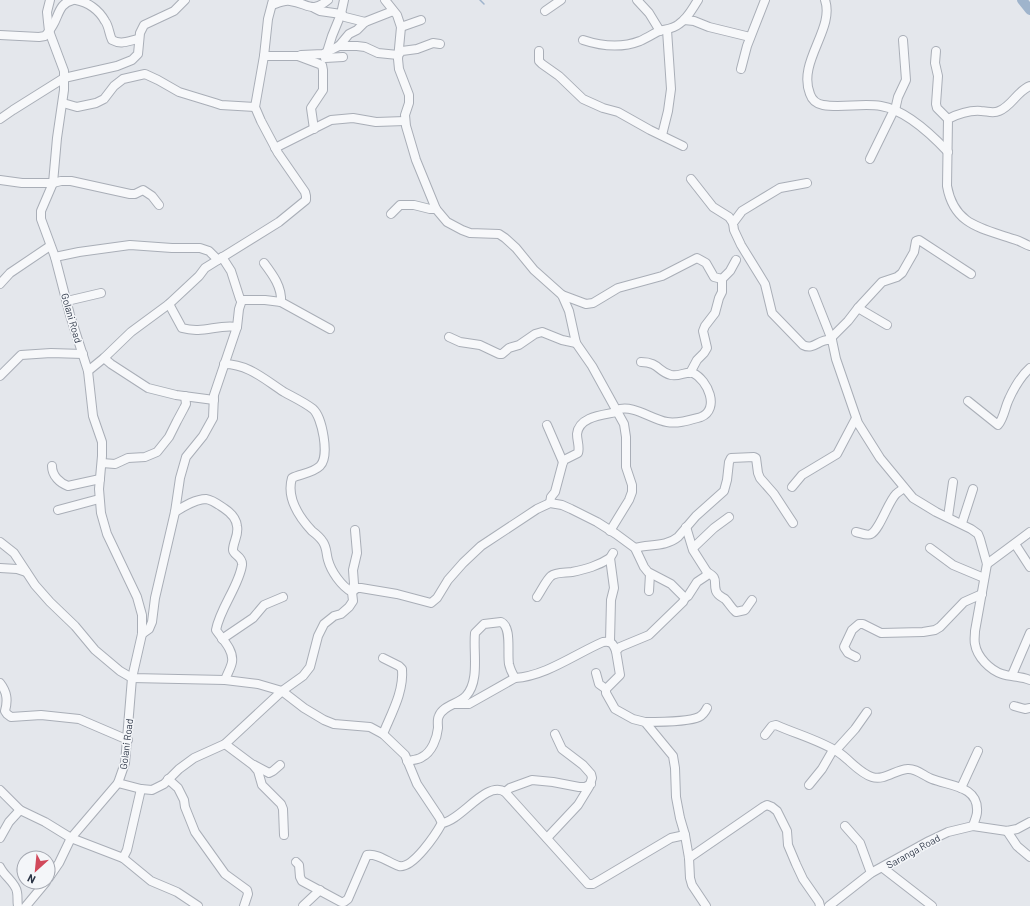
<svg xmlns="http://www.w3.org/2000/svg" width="1030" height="906" viewBox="0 0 1030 906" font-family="Barlow,sans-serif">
	<rect width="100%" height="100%" fill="#e4e7ec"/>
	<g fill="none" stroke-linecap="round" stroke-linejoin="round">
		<polyline stroke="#9fb4cc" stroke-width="1.5" points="480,0 484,4"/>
		<polyline stroke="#9fb4cc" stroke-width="10" points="1022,0 1030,10"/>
		<g stroke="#a9aeb7" stroke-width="10">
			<g id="minor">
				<path d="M76,0c12,2 23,10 29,21 4,5 4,13 7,19 9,5 16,1 26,-1"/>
				<polyline points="385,0 397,15 401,27 398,59 399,69 409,95 409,103 405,115 406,126 416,160 436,209 447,222 462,230 470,233 499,234 505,238 516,248 534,270 562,295 569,311 576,343 592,366 624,424 626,437 626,467 632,485 632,492 629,500 610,531"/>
				<polyline points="637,0 649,13 660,31"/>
				<path d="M825,0c10,29 -28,62 -15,94 2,6 7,10 13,11 18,3 40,-2 58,1 25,4 51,29 67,46"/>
				<path d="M272,5c6,-2 12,-5 18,-4 18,2 21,13 38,-1"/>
				<polyline points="314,8 320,11 341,14 345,17 365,22"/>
				<polyline points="545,11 561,0"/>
				<polyline points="684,20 694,21 709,27 750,37"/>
				<polyline points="401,27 421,20"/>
				<path d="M0,35l39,2 6,-1c3,-3 6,-7 8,-11 6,-10 6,-22 20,-25"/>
				<path d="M583,40c18,6 39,8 57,1 7,-3 13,-7 19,-10 7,-2 14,-2 20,-7 9,-6 13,-15 19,-24"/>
				<polyline points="339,46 357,46 365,47 378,53 398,55 402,51 417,49 433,43 440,44"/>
				<polyline points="539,51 539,61 542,64 559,76 583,99 603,108 618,112 650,130 683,146"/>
				<polyline points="936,51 935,63 938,76 936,104 937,108 948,119"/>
				<polyline points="301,55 323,54 327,52 332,36 341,14 344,0"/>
				<polyline points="264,56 298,56 322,65 323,70 323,90 311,108 314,129"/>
				<polyline points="329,57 327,52 339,46 349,34 357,30 365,22 393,11"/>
				<polyline points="325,58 343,57"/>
				<polyline points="741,69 747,46 765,0"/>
				<path d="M1030,86c-13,5 -18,20 -31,25 -6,3 -12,0 -18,0 -12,-1 -23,3 -33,8l-1,67c7,39 34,42 66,53 6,1 11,5 17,7"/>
				<polyline points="63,103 77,107 96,103 104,99 114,86 123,79 145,74 158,80 179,92 215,103 221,105 255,107"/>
				<polyline points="895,110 898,97 906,80 903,40"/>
				<polyline points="0,119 13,110 64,78 117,66 132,60 138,54 140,33 144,25 174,11 185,0"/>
				<polyline points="662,135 668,111 671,89 667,30"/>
				<polyline points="275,148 331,120 353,118 376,122 405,121"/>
				<polyline points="870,159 894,110"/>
				<polyline points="691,179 713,207 729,217 733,223"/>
				<polyline points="0,180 22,183 53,183 61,181 71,181 130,194 135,194 143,190 152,196 159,205"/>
				<path d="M807,183l-27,5 -38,23 -9,12 1,7 7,15 24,39 7,29 31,32c11,6 16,-7 29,-5l4,19 22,64 22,35 33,40 23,14 35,17 7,5 2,5 7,25 -12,67c0,5 -1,9 0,13 2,13 15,26 27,30 9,3 19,2 28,6"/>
				<polyline points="391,214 400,205 414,205 430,209 436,209"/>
				<polyline points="55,257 79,252 130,245 172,248 200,248 209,251 218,260"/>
				<polyline points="222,257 231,271 240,299 242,300 265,300 281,302 330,329"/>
				<path d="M264,263c9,12 18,24 17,39"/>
				<polyline points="722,279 730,271 736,260"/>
				<polyline points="0,284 10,273 50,246"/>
				<polyline points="813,292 832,340"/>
				<polyline points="562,295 586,304 593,303 618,288 662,276 697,258 706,263 714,277 722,279"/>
				<polyline points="67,301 101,293"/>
				<path d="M169,304l13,24c21,6 35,-4 55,-1"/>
				<polyline points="858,308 887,325"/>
				<polyline points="449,337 460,342 480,345 499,354 502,354 509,348 519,345 535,334 542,332 562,340 576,343"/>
				<polyline points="831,338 848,321 858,308 882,282 897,277 902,273 914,252 916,241 919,240 971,274"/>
				<polyline points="104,358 111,364 148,388 176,395 214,400"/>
				<polyline points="88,371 104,358 131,332 169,304 199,276 205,268 279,222 306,200 306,196 305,192 278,153 261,121 255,107 264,56 268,19 273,0"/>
				<polyline points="690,373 697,360 704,353 707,348 703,331 705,326 715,313 719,298 722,292 722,279"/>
				<polyline points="0,376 21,355 51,353 83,354"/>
				<path d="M968,401l30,24c6,-7 7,-18 11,-26 5,-11 12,-23 21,-31"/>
				<path d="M616,410c18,-6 34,9 51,12 11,2 23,-2 34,-5 19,-8 7,-37 -8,-44 -7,-2 -14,4 -22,2 -13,-3 -12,-13 -30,-13"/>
				<polyline points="547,425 563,462"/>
				<polyline points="102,463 115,464 128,458 145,457 157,452 169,437 177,421 184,408 186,404 185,396"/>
				<path d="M52,466c0,10 8,17 16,20l32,-7"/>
				<polyline points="792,487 802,475 837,454 856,418"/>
				<path d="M550,503l1,-6 4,-5 8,-30 1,-2 14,-7c2,-6 -1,-12 -1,-19 2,-18 27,-19 40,-22"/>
				<polyline points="58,510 99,499"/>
				<path d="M175,512c8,-5 20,-13 31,-13 7,1 13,6 19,10 6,4 11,9 12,17 2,9 -4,16 -4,24 0,5 10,6 9,15 -3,21 -22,43 -26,65 6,9 18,20 16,32 -1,6 -5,12 -7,18"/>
				<polyline points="948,517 953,482"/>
				<polyline points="962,523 973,489"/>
				<path d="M856,532c5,1 11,4 15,2 9,-5 17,-32 25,-40 3,-3 6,-4 8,-6"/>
				<polyline points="0,542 14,553 35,585 50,602 75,626 95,650 120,671 132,678 225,680 258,684 282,691 304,708 324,720 334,724 370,727 383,734 405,755 417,784 439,817 442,823"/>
				<polyline points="1015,544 1030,567"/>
				<path d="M635,548c14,-4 31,-1 43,-11l18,-21 28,-25 3,-11 2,-18 2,-4 23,-1 2,1 2,15 2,5 14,16 19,29"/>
				<polyline points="693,548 714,528 729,517"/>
				<polyline points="930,548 953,565 984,578"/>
				<polyline points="987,564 1030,532"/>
				<polyline points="0,568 17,569 26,572"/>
				<path d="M707,572c12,7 6,8 9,19 2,5 6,6 9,8 4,4 6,9 11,13l9,-2 7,-10"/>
				<polyline points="649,591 650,574"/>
				<polyline points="352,592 357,588 361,588 397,594 431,603 437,598 448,580 463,563 481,546 537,509 550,503 562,505 571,509 597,522 616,534 635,548 644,567 648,572 671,584 685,598 683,602 649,635 620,647 616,651 620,675 606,689"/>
				<polyline points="352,592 354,584 353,570 357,553 355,530"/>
				<path d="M537,597c4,-6 10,-18 14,-21 5,-4 15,-3 21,-4 14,-3 26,-6 38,-14"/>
				<polyline points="685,598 688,596 697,582 706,576 707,572 693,550 686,527"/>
				<polyline points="142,634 149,629 152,622 155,598 175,512 180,478 186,457 203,436 213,418 214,395 237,327 239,309 242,300"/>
				<polyline points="222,639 253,618 264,605 283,597"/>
				<polyline points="610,641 611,600 614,588 610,558 613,553"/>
				<polyline points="856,657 848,653 844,647 852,630 859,624 863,624 881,633 923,632 935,630 940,627 964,602 982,594"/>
				<polyline points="596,673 599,684 606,689 606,693 615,709 633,719 645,722 673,756 675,768 676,797 680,818 685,835 689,858 690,878 692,885 706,906"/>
				<polyline points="1012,675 1030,633"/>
				<path d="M0,683c7,9 8,17 5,28l2,3 4,3 30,-2 38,4 49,21"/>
				<polyline points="455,704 469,704 515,678"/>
				<polyline points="1014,706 1025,709 1030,708"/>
				<path d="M645,722c11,0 44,0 54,-5 4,-2 6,-5 8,-9"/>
				<path d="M383,734c8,-20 21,-42 19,-65l-3,-3 -16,-8"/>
				<path d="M765,735l7,-9 4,-1c20,9 43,15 62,27 11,7 21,21 34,25 12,4 23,-7 35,-8 9,-1 17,7 25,10 18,7 47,7 45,33 0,4 -3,10 -4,14"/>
				<polyline points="225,744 253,765 258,771 262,785 281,804 283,809 284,835"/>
				<polyline points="836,750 855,729 867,712"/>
				<path d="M407,761c5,-1 11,-1 15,-4 10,-5 15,-19 16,-29 0,-4 -1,-9 1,-12 4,-11 20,-12 27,-20 14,-15 7,-44 9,-63l9,-9 17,-2c11,5 6,30 8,42 1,5 3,9 6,14 31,-2 60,-24 88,-36 8,-1 10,1 13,9"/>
				<polyline points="254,765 269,773 273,771 280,765"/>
				<polyline points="168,779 178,788 184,800 185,807 195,832 225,874 247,890 248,894 244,906"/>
				<path d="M118,783l23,6 11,1 12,-6 15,-15 15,-11 31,-14 57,-53 21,-15 7,-9 8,-31 6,-12 10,-8 7,-2 8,-7 4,-6 -1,-9c-11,-6 -21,-21 -24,-32 -2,-7 -1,-12 -5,-18 -3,-5 -7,-8 -11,-11 -13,-14 -26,-33 -20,-53 8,-4 21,-5 28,-12 10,-10 2,-49 -7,-57 -9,-7 -20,-12 -29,-17 -20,-13 -36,-28 -60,-28"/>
				<polyline points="809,785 822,769 833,750"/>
				<polyline points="961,788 978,751"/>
				<polyline points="0,790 20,810 45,822 71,838 123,858 151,881 177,892 198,906"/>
				<polyline points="505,792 510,788 532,780 553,782 579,787 585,787 591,784"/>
				<polyline points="845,826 860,843 871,873"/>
				<polyline points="1007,831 1017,846 1030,857"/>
				<polyline points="0,838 9,822 20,810"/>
				<polyline points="547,838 578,805 589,787 592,778 591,774 583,765 562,749 555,734"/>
				<polyline points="123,858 127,850 141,789"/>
				<polyline points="689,858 763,807 767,805 772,807 777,811 787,831 788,845 796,864 803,879 819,902 820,906"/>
				<path d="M296,862l3,3 1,12 2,4 39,21h3l4,-3 19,-44c11,-2 22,8 32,11 14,3 37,-32 43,-43 19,-2 44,-43 63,-31l83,92h5l7,-4 71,-42 14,-3"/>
				<path d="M0,867c4,9 16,16 17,25 1,5 0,9 1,14"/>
				<polyline points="883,868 932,906"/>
				<polyline points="48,879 59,863 71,838 118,783 125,763 132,678 142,634 142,615 137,597 107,534 101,513 99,489 102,456 102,442 93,416 88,371 70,315 55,257 41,219 41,211 53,183 57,138 64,90 64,71 49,31 48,22 47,12 50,0"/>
				<polyline points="26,906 46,882"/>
				<polyline points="303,906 320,890"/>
				<polyline points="829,906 871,873 929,841 948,832 973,826 1007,831 1017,829 1030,822"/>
			</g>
		</g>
		<use href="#minor" stroke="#f7f8fa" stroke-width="8"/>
	</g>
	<g text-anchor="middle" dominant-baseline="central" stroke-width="3" stroke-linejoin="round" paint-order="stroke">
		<g font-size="10" fill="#2b3445" stroke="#f4f6f9">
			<text transform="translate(72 318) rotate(74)">Golani Road</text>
			<text transform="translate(126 744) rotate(-83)">Golani Road</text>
			<text transform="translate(913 851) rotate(-29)">Saranga Road</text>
		</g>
	</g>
	<g transform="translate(36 870) rotate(207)"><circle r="19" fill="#f4f6f9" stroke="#a4a8b1"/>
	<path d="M0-3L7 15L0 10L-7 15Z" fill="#d1495b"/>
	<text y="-6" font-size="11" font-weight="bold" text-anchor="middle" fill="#2b3445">N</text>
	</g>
</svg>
